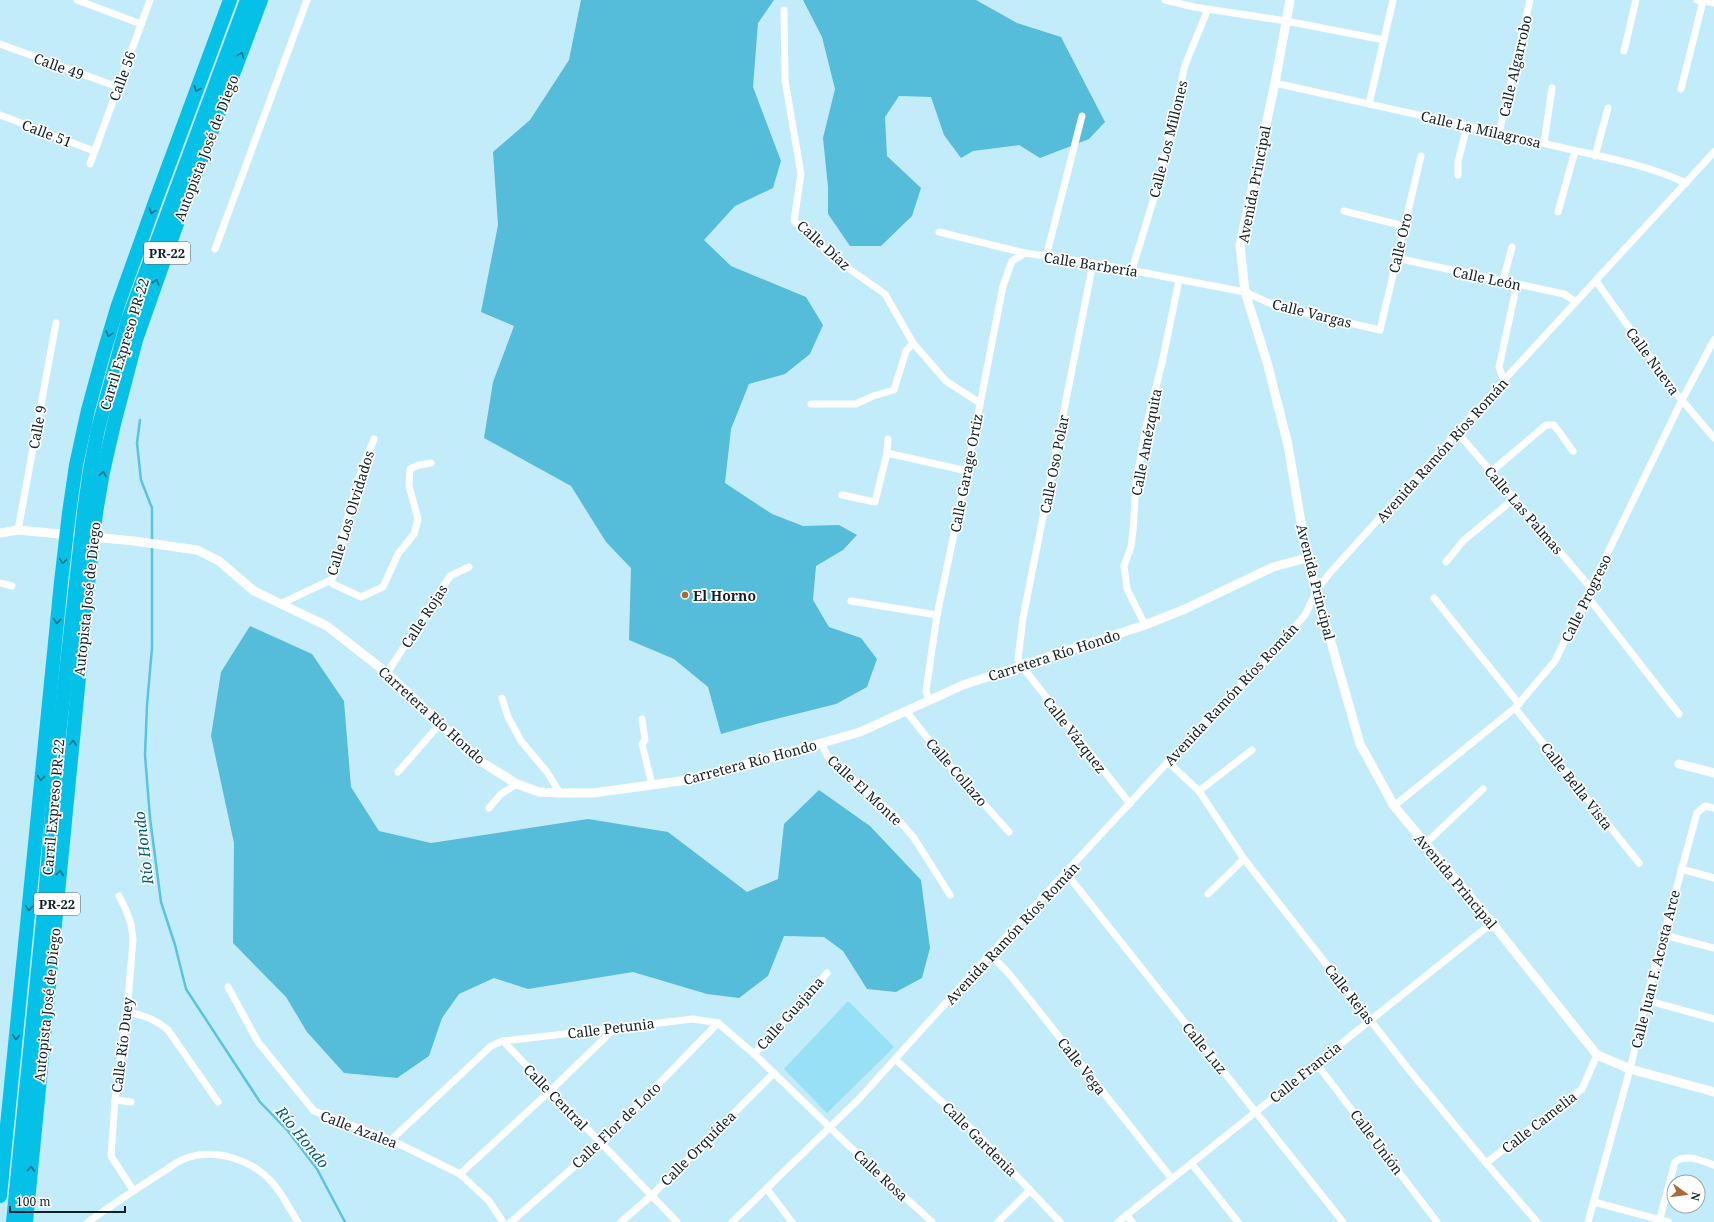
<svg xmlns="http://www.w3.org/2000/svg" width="1714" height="1222" viewBox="0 0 1714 1222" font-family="'Noto Serif',serif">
	<rect width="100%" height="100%" fill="#c3ecfa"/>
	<polygon fill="#97e0f6" points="848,1001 894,1047 827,1113 784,1069"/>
	<g fill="#55bcd9">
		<polygon points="581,0 774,0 758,23 753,87 781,161 773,188 735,206 704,240 731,266 806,297 823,325 810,354 785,374 749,384 731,429 725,483 772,514 803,526 839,525 857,535 843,550 816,566 813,600 829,627 861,638 877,659 867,687 836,704 760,723 721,734 708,687 674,659 629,640 631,568 606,542 571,486 484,438 493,382 514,326 481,312 498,225 493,152 530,120 569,60"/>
		<polygon points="803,0 976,0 1017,23 1061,37 1105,122 1089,139 1040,158 1019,145 973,151 961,158 944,135 931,97 899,96 885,117 887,156 921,188 912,216 881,246 850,246 828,214 828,187 823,138 835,89 822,37"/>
		<polygon points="250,626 312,654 344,701 351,787 379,831 431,843 588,819 668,832 747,892 778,879 784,824 819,790 870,826 921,880 930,948 922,978 896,992 867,989 843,951 824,937 784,936 768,976 739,998 707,994 633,972 528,989 494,978 459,994 442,1018 429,1056 397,1078 344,1073 307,1032 286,997 233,943 234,843 211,736 221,672"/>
	</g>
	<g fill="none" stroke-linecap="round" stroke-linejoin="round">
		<g stroke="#5bc2df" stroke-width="2.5">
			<polyline points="140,420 137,443 141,480 152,508 152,541"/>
			<polyline points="152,546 152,648 147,705 145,755 150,818 161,902 175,945 186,989 260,1102 288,1131 317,1169 345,1222"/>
		</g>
		<g stroke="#fff" stroke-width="7">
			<polyline points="77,0 141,24"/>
			<polyline points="1165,0 1194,7 1286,21 1384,40"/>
			<polyline points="1697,0 1714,3"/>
			<polyline points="784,10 785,80 801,174 794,221 838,261 885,294 913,343 946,381 980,403"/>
			<polyline points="0,44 118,87"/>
			<polyline points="1624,51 1636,0"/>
			<path d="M1275,83c93,21 187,41 280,63 43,10 91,18 131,37"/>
			<polyline points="1681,89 1703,1"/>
			<polyline points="1369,104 1393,0"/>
			<polyline points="0,115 94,151"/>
			<polyline points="1499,133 1530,0"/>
			<polyline points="1544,143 1552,88"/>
			<polyline points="1595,156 1608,108"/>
			<polyline points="90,164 150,0"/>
			<polyline points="1458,175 1458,162 1467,126"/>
			<polyline points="1344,211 1404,226"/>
			<polyline points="1558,212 1575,151"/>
			<polyline points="939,232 1025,253 1093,263 1245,292 1276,306 1380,330 1421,156"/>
			<polyline points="215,249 307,0"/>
			<polyline points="1046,257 1082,116"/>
			<polyline points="1396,258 1564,294 1576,302"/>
			<polyline points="1093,263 1023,618 1018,659 1021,665 1130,804"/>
			<polyline points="1132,270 1160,178 1185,65 1208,9"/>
			<polyline points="1503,281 1512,247"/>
			<polyline points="1596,281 1675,392 1714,438"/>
			<polyline points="1504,381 1499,367 1517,284"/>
			<polyline points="811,404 856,404 873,396 894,390 906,351 913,343"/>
			<polyline points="1457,432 1591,588"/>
			<polyline points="887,453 967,471"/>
			<polyline points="1492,471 1546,425 1554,425 1573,451"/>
			<polyline points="842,495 875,502 887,453 888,439"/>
			<polyline points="18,530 56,323"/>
			<polyline points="1446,562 1464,540 1515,498"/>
			<polyline points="331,580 333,584 361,597 383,587 398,554 414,534 418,519 409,486 410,469 419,465 431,463"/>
			<polyline points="0,583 12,586"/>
			<polyline points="1587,596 1679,714"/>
			<polyline points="1434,598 1519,704"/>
			<polyline points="851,601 937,615"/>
			<path d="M280,604l51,-24 3,-5c11,-48 20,-90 40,-136"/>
			<polyline points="1145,625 1127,589 1124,566 1131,547 1133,531 1136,482 1146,427 1162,363 1179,280"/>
			<polyline points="387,673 450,576 469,567"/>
			<polyline points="502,698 508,717 521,741 547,772 560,793"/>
			<polyline points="929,701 926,691 937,615 967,471 1003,286 1012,261 1025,253"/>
			<polyline points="1515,708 1639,863"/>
			<polyline points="906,711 944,759 1009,832"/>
			<polyline points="642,719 645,740 642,744 652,785"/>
			<polyline points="821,743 829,759 895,816 914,838 950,895"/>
			<polyline points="1168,762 1199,791 1244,859 1410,1071 1486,1163 1537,1222"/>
			<polyline points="398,772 439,725"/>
			<polyline points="1199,791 1252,750"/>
			<polyline points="1394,806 1515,708 1555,661 1682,400 1714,340"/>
			<polyline points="489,808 501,794 517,784"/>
			<polyline points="1425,844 1483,789"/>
			<polyline points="1681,869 1714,878"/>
			<polyline points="1066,873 1343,1222"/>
			<polyline points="1208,894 1244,859"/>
			<polyline points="119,896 126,910 131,924 133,940 127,1012 115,1100 111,1156 133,1190"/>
			<polyline points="1664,935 1714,948"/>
			<polyline points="990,954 1011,976 1172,1179"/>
			<polyline points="228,987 258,1042 314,1111 391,1140 460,1174 489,1201 503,1222"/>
			<polyline points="1646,1000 1714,1019"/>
			<path d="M127,1012c16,3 28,7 41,18l50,72"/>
			<polyline points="503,1041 677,1222"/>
			<polyline points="754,1054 827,973"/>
			<polyline points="896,1060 976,1133 1060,1222"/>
			<polyline points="1316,1063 1437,1222"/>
			<polyline points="115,1100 131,1102"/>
			<polyline points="391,1140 491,1046 503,1041 693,1019 718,1023 754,1054 847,1144 932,1222"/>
			<polyline points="1486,1163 1582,1089 1597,1055"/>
			<polyline points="1192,1164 1238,1222"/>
			<polyline points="460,1174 550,1091 615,1028"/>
			<polyline points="767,1189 792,1222"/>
			<polyline points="1594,1202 1668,1222"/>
			<polyline points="1127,1215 1132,1222"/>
			<path d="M88,1222c24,-17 48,-33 73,-49 7,-4 15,-11 23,-14 31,-12 71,1 91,27 9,11 15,24 23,36"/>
			<polyline points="511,1222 601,1143 718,1023"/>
			<polyline points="621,1222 651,1196 774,1073"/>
			<polyline points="732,1222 859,1099 990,954 1217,709 1274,651 1305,615 1317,590 1329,574 1516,367 1714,152"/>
			<polyline points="998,1222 1030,1190"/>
			<polyline points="1118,1222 1492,923"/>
			<polyline points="1588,1222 1630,1069 1646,1000 1697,813 1705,806 1714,808"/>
			<path d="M1659,1222l16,-60c11,-9 27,-1 39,3"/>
		</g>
		<g stroke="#fff" stroke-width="9">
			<polyline points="1290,0 1275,83 1240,245 1245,292 1267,362 1288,445 1307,558 1360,744 1394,806 1492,923 1597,1055 1630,1069 1714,1092"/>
			<polyline points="0,533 18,530 134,541 197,550 219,561 254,591 327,626 387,673 477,759 517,784 539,792 560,793 593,793 695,779 860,732 963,685 1145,625 1185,609 1273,567 1307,558"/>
			<polyline points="1679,764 1714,773"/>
		</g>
		<g stroke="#05c1e8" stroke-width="14">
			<polyline points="0,1196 61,582 69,513 76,465 88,410 103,355 118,305 155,202 230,0"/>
			<polyline points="13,1222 44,910 57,753 84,512 90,470 98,429 128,320 247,0"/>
			<polyline points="26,1222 88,585 96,513 103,472 114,424 136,340 174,232 261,0"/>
		</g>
	</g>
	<defs><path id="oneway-chevron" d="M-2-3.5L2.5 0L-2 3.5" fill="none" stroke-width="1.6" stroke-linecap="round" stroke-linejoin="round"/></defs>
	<g stroke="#0b7187">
		<use href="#oneway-chevron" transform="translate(241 55) rotate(-69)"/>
		<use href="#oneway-chevron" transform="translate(197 89) rotate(111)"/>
		<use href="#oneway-chevron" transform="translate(152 211) rotate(110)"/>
		<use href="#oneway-chevron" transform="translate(156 282) rotate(-71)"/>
		<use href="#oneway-chevron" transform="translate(109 334) rotate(107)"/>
		<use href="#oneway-chevron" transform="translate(103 474) rotate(-79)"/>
		<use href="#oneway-chevron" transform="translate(63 561) rotate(96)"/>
		<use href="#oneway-chevron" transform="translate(57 621) rotate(96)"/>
		<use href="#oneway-chevron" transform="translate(73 743) rotate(-84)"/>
		<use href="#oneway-chevron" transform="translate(41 778) rotate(95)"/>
		<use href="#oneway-chevron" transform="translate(60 873) rotate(-84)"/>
		<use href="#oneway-chevron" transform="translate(29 908) rotate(96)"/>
		<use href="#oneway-chevron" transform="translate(16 1037) rotate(96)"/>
		<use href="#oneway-chevron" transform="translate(31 1169) rotate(-84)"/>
	</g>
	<circle fill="#ab6935" stroke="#fff" stroke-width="1.5" cx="685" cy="595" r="4"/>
	<g text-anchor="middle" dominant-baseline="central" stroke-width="3.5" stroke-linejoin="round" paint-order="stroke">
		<g fill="#fff" stroke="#586467" stroke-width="1">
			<rect x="144" y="242" width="46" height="22" rx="3"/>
			<rect x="34" y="893" width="46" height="22" rx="3"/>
		</g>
		<g font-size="13" font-weight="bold" fill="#112126">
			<text x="167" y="253">PR-22</text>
			<text x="57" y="904">PR-22</text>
		</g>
		<g font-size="14" fill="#112126" stroke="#fff">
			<text transform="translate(59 66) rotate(20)">Calle 49</text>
			<text transform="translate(1515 66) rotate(-77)">Calle Algarrobo</text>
			<text transform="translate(122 76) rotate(-70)">Calle 56</text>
			<text transform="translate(1481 129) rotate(13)">Calle La Milagrosa</text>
			<text transform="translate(47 133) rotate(21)">Calle 51</text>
			<text transform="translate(1168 139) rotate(-76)">Calle Los Millones</text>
			<text transform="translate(206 148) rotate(-69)">Autopista José de Diego</text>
			<text transform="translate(1254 184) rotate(-79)">Avenida Principal</text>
			<text transform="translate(1400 243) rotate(-77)">Calle Oro</text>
			<text transform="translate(824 245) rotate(42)">Calle Díaz</text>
			<text transform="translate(1091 264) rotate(9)">Calle Barbería</text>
			<text transform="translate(1487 278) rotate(12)">Calle León</text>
			<text transform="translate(1312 313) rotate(14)">Calle Vargas</text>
			<text transform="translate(124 344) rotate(-73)">Carril Expreso PR-22</text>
			<text transform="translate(1653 361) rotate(54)">Calle Nueva</text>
			<text transform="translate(37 427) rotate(-80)">Calle 9</text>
			<text transform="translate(1146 442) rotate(-79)">Calle Amézquita</text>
			<text transform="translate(1442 450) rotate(-48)">Avenida Ramón Ríos Román</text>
			<text transform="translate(1054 464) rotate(-79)">Calle Oso Polar</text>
			<text transform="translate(966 473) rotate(-79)">Calle Garage Ortiz</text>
			<text transform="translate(1524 510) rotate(49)">Calle Las Palmas</text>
			<text transform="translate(350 513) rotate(-73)">Calle Los Olvidados</text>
			<text transform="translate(1316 582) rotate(76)">Avenida Principal</text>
			<text transform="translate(1586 598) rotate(-64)">Calle Progreso</text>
			<text transform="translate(87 599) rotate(-84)">Autopista José de Diego</text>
			<text transform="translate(424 616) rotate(-57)">Calle Rojas</text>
			<text transform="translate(1054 655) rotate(-18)">Carretera Río Hondo</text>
			<text transform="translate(1231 694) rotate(-47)">Avenida Ramón Ríos Román</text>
			<text transform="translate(432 715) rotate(42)">Carretera Río Hondo</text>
			<text transform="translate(1075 735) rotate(52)">Calle Vázquez</text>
			<text transform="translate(750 762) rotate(-15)">Carretera Río Hondo</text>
			<text transform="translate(957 772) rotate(49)">Calle Collazo</text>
			<text transform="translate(1577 786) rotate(52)">Calle Bella Vista</text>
			<text transform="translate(865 790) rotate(43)">Calle El Monte</text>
			<text transform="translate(53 807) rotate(-85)">Carril Expreso PR-22</text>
			<text transform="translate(1456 881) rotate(50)">Avenida Principal</text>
			<text transform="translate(1012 933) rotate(-47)">Avenida Ramón Ríos Román</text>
			<text transform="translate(1655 969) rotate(-76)">Calle Juan F. Acosta Arce</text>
			<text transform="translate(1350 994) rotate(52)">Calle Rejas</text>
			<text transform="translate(47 1005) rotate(-84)">Autopista José de Diego</text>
			<text transform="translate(790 1013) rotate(-48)">Calle Guajana</text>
			<text transform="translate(611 1028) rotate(-7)">Calle Petunia</text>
			<text transform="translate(122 1045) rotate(-83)">Calle Río Duey</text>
			<text transform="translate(1205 1048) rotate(51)">Calle Luz</text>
			<text transform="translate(1082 1066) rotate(52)">Calle Vega</text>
			<text transform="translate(1305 1072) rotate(-39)">Calle Francia</text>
			<text transform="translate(556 1097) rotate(46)">Calle Central</text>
			<text transform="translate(1539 1122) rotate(-38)">Calle Camelia</text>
			<text transform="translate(616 1125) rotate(-44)">Calle Flor de Loto</text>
			<text transform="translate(359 1129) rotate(21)">Calle Azalea</text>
			<text transform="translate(980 1139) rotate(45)">Calle Gardenia</text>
			<text transform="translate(1377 1142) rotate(53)">Calle Unión</text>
			<text transform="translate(698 1148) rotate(-45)">Calle Orquídea</text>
			<text transform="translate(881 1175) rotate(43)">Calle Rosa</text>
		</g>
		<g font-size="14" font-weight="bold" fill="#112126" stroke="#fff" text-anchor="start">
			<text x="693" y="595">El Horno</text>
		</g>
		<g font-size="15" font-style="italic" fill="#015d72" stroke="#fff">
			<text transform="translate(143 848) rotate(-97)">Río Hondo</text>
			<text transform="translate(303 1137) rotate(51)">Río Hondo</text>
		</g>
	</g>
	<g transform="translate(1686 1194) rotate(104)"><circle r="19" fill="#ffffff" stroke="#a0a6a8"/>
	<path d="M0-3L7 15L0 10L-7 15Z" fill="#ab6935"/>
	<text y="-6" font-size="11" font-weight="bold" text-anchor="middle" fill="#112126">N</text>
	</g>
	<path d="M10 1206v6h115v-6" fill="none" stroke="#112126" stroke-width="2"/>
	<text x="16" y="1206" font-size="12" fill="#112126" stroke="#ffffff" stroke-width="3" paint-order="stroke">100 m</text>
</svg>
